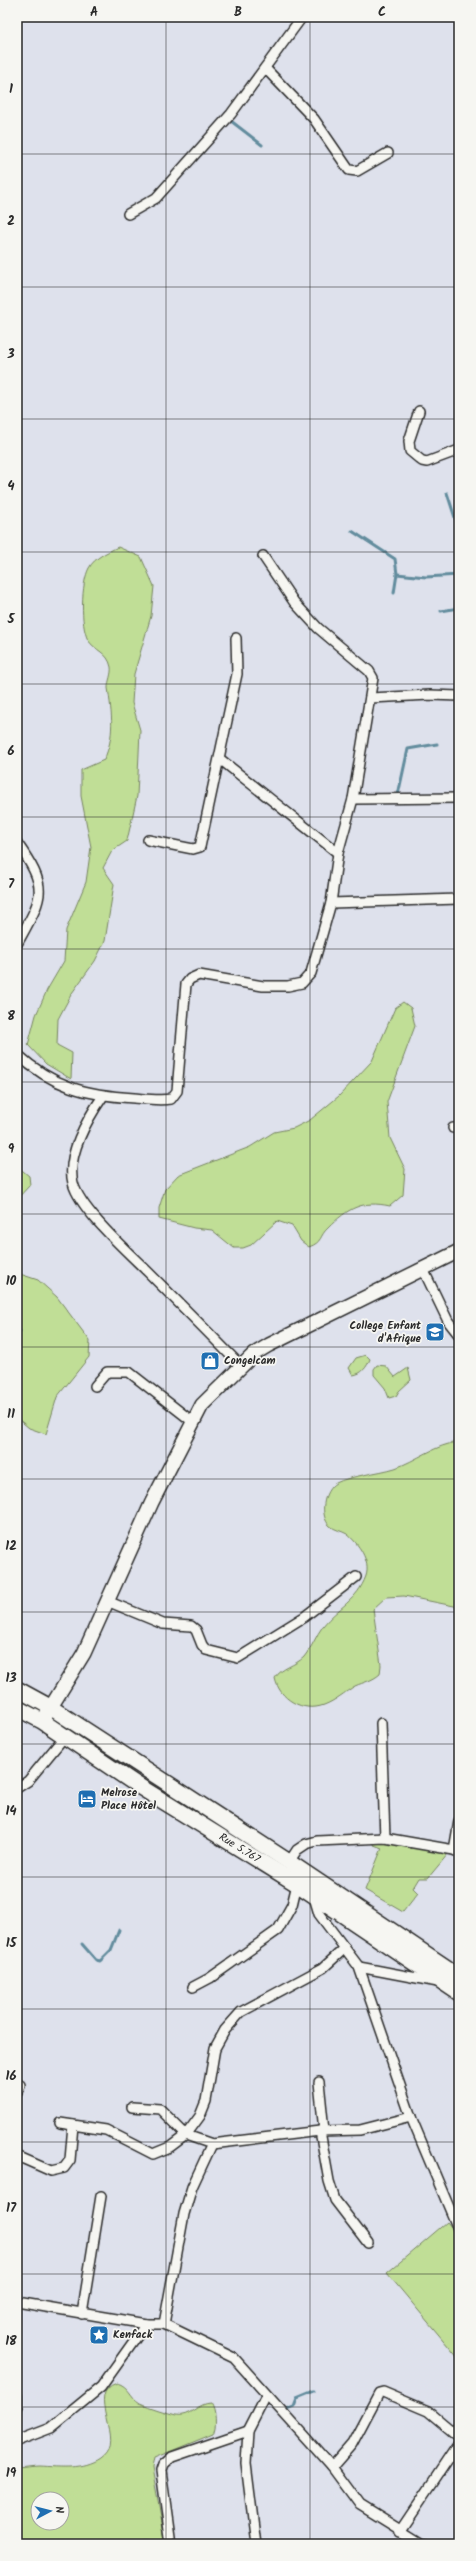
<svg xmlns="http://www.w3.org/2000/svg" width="476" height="2561" viewBox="0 0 476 2561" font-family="Kalam,sans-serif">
	<rect width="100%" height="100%" fill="#dee1ec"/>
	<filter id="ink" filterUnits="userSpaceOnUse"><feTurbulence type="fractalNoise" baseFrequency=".025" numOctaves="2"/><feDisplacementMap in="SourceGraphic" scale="8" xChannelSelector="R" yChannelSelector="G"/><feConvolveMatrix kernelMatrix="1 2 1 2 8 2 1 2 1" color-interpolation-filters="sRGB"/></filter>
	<g filter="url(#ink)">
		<g fill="#c0de96" stroke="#768460" fill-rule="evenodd">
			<path d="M118,547l23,10 13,29 -3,30 -17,58 -2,29 8,27 -1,23 -2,43 -10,45 -15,10 -9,17 11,16 -9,57 -10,20 -23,32 -14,26 -1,26 15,8 -1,26 -25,-15 -18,-19 8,-30 11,-25 17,-29 2,-31 20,-48 5,-35 -10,-51v-26l23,-10c11,-25 8,-45 4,-72 0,-7 4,-14 3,-21 -3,-15 -16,-16 -23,-27 -8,-15 -7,-57 1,-72 6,-11 19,-16 29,-21z"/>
			<path d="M403,1002l8,6 4,18 -28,76 3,36 15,31 -2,26 -13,11c-28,-6 -42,2 -62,22 -9,8 -5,14 -19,19l-8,-6 -9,-15 -15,-5 -26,24 -8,3h-9l-22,-18 -18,-2 -35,-9v-11l6,-19 13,-14 72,-28 24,-15 20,-4 16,-8 29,-24 33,-35 23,-53z"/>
			<polygon points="17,1166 29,1176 30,1185 17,1199"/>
			<polygon points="17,1273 38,1280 57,1297 90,1341 89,1357 57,1397 46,1434 29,1428 17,1418"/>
			<path d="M366,1355l4,4c-3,8 -8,15 -17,16l-4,-7 7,-10z"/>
			<polygon points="377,1365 386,1366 395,1377 408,1368 411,1380 399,1391 396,1396 389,1398 385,1388 374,1375 374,1369"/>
			<path d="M459,1442v165l-55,-11 -18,1 -13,12 8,56 -1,9c-8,7 -16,8 -25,12 -10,6 -20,15 -31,19 -21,8 -45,-6 -49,-27 7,-11 20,-12 29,-21 8,-9 12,-22 19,-31 15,-19 34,-25 43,-50 5,-15 -8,-33 -19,-42 -5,-3 -12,-4 -17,-8 -11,-10 -7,-36 6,-43 13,-7 43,-10 59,-15 21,-7 41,-24 64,-26z"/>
			<polygon points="376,1838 448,1854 428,1878 419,1878 413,1888 418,1893 403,1912 365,1890 382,1848 374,1845"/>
			<polygon points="447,2222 459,2236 459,2359 387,2273"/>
			<path d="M117,2383c12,3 13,14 23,20 11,5 25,9 36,12 13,3 22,-12 35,-12 5,8 6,23 2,31l-59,24 -2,10 14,76h-14l-3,-4h-7l-6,4h-119v-76c8,0 16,-2 24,-2 20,1 42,4 60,-8 26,-17 -18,-65 16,-75zM38,2499h24v24h-24z"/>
		</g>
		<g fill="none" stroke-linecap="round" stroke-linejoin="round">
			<g stroke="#628c9d" stroke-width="3">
				<polyline points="231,121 262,145"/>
				<polyline points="447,493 459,530"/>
				<polyline points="352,531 395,559 397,574 394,593"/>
				<polyline points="397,574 426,577 459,575"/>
				<polyline points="441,611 459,608"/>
				<polyline points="398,795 408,749 437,744"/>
				<polyline points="17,1333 20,1331"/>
				<polyline points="17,1353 20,1356 17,1357"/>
				<polyline points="82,1944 96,1960 100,1961 111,1950 119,1930"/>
				<polyline points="286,2409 294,2406 297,2398 314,2391"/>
			</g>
			<g stroke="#2b2b2b" stroke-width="12">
				<g id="minor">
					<polyline points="265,68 314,119 349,170 357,171 388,153"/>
					<polyline points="128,214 156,198 231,114 302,17"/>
					<polyline points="419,411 409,441 410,451 422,461 427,462 459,450"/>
					<polyline points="370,698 430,695 459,696"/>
					<polyline points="220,759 338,853"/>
					<polyline points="353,799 459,798"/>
					<polyline points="148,840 193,849 200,847 237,674 236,638"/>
					<path d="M17,843c33,47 26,53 0,101"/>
					<polyline points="331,903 459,899"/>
					<path d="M17,1054c36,33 69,41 117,44 12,1 25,3 37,1l6,-8 9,-107 4,-5 9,-4 64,11h25l14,-3 9,-10 20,-70 7,-50 15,-54 20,-121 -4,-7 -51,-43 -24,-26 -31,-46"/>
					<path d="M103,1096c-15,22 -37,60 -30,87 7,27 56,70 76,90 31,31 62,62 92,93"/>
					<polyline points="453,1128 459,1128"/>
					<polyline points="423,1269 448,1321 459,1335"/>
					<polyline points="95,1386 107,1372 129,1372 193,1422"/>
					<polyline points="107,1601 163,1624 191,1626 196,1630 202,1645 206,1650 238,1658 304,1617 356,1577"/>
					<polyline points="381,1723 385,1838"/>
					<polyline points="17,1788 28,1781 65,1736"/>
					<polyline points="454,1850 459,1821"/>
					<polyline points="289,1862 297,1850 306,1844 317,1841 385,1838 454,1850 459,1853"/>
					<polyline points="314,1897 319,1914 359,1967 411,2117 459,2231"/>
					<polyline points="359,1967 438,1982"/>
					<polyline points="193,1987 210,1978 278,1930 292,1905 297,1884"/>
					<polyline points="319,2082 324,2131"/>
					<polyline points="17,2092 20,2085"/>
					<polyline points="132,2107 160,2109 186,2135 200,2116 206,2101 215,2048 225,2030 241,2012 323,1968 345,1948"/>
					<polyline points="60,2123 106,2130 153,2154 170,2147 186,2135 212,2144 320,2131 329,2181 335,2200 368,2243"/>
					<polyline points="320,2131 360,2130 411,2117"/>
					<polyline points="17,2156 51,2171 64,2168 70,2160 73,2125"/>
					<polyline points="17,2302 146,2324 164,2324 234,2358 332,2467 360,2505 423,2544"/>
					<polyline points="82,2314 101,2196"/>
					<polyline points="164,2324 184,2214 192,2187 212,2144"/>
					<polyline points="17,2396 17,2406"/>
					<polyline points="17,2441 51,2428 101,2387 146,2324"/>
					<polyline points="332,2467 352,2444 379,2393 383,2392 428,2411 459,2437"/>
					<polyline points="400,2531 459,2443"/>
					<polyline points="171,2544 161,2471 163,2465 172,2457 248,2431"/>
					<polyline points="256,2544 246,2464 248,2431 266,2396"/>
				</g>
			</g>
			<g stroke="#2b2b2b" stroke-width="16">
				<polyline id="secondary" points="46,1715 84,1653 152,1502 202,1405 254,1354 269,1345 459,1251"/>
			</g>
			<g stroke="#2b2b2b" stroke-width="18">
				<g id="trunk">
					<polyline points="17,1689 50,1707 289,1862 459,1976"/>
					<path id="s1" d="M17,1708l25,13 95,64 160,99 162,109"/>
				</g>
			</g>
			<use href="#minor" stroke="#f6f6f2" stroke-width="9"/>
			<use href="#secondary" stroke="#f6f6f2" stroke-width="13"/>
			<use href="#trunk" stroke="#f6f6f2" stroke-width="15"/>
		</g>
	</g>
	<path fill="none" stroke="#2b2b2b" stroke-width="1" stroke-opacity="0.55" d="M166,17v2527M310,17v2527M17,154h442M17,287h442M17,419h442M17,552h442M17,684h442M17,817h442M17,949h442M17,1082h442M17,1214h442M17,1347h442M17,1479h442M17,1612h442M17,1744h442M17,1877h442M17,2009h442M17,2142h442M17,2274h442M17,2407h442"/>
	<defs>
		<g id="school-square" transform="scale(1)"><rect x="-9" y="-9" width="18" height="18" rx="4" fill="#1f6fb2" stroke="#f6f6f2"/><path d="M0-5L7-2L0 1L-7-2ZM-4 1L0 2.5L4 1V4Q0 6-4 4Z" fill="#fff"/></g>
		<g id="shop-square" transform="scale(1)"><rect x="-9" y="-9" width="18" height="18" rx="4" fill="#1f6fb2" stroke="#f6f6f2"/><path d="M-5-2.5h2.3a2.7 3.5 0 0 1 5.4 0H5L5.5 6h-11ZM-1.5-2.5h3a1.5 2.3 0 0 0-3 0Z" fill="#fff"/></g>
		<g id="hotel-square" transform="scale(1)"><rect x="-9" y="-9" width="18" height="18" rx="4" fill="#1f6fb2" stroke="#f6f6f2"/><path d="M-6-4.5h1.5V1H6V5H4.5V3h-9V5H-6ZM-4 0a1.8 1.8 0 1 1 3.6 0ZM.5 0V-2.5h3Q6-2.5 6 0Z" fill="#fff"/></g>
		<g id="sight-square" transform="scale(1)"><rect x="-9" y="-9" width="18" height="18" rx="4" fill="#1f6fb2" stroke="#f6f6f2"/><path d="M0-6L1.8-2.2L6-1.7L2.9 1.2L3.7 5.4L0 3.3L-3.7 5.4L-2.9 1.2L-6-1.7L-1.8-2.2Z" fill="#fff"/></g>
	</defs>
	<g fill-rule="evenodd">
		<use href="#school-square" x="435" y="1332"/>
		<use href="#shop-square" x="210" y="1361"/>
		<use href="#hotel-square" x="87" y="1799"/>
		<use href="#sight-square" x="99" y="2335"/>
	</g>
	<g text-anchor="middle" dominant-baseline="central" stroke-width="3.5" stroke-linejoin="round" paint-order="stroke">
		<g font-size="11" font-weight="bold" fill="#2b2b2b" stroke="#f6f6f2" text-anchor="start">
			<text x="421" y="1326" text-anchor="end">College Enfant<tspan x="421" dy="13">d'Afrique</tspan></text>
			<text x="224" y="1361">Congelcam</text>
			<text x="101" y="1793">Melrose<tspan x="101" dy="13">Place Hôtel</tspan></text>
			<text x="113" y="2335">Kenfack</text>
		</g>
		<g font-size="11" fill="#2b2b2b" stroke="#f6f6f2">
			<text stroke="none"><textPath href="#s1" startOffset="263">Rue 5.767</textPath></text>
		</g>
	</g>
	<rect width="476" height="2561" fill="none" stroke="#f6f6f2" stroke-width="44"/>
	<g transform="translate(50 2511) rotate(83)"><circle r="19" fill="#f6f6f2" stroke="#a5a5a2"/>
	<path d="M0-3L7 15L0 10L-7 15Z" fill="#1f6fb2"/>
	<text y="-6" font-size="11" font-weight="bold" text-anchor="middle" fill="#2b2b2b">N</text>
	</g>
	<rect x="22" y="22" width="432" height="2517" fill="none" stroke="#2b2b2b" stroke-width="1.5"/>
	<g font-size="13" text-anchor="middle" font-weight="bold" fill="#2b2b2b">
		<text x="94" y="16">A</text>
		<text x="238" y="16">B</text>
		<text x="382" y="16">C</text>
		<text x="11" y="93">1</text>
		<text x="11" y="225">2</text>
		<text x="11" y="358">3</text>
		<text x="11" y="490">4</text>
		<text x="11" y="623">5</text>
		<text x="11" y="755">6</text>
		<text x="11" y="888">7</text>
		<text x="11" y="1020">8</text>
		<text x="11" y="1153">9</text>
		<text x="11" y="1285">10</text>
		<text x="11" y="1418">11</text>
		<text x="11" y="1550">12</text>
		<text x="11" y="1682">13</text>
		<text x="11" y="1815">14</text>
		<text x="11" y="1947">15</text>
		<text x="11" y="2080">16</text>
		<text x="11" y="2212">17</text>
		<text x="11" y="2345">18</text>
		<text x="11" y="2477">19</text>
	</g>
</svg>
